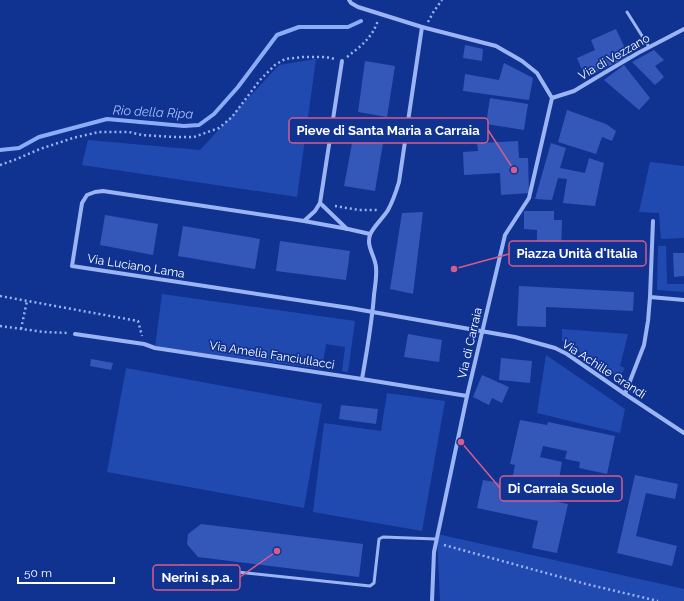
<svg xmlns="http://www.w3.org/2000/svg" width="684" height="601" viewBox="0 0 684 601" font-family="Raleway,sans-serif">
	<rect width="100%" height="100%" fill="#103291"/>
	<g fill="#214ab1">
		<polygon points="316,59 297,197 82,165 88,140 200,150 279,65"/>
		<polygon points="650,162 684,166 684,238 661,239 659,213 639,212"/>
		<polygon points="658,246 666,246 667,284 684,284 684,292 657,290"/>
		<polygon points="162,294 355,321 348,372 342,371 345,347 326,344 322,369 155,347"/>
		<polygon points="562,329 628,334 620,366 625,368 619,378 562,341"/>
		<polygon points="546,355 625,409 620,433 537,413"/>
		<polygon points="126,368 322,404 304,508 107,472"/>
		<polygon points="387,393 445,401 422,531 313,512 324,423 381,431"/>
		<polygon points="437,534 684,589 684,601 440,601"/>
	</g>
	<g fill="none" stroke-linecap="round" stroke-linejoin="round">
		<polyline stroke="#8dacf7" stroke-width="4" points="0,150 19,148 39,137 107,119 184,126 199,125 214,114 238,87 277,35 299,27 348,27 361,21"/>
	</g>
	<g fill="#3458b9">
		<polygon points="616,29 629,57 585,77 577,58 595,50 591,40"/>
		<polygon points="465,45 483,49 482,61 463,58"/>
		<polygon points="654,50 664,60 655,66 664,77 655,85 632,62"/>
		<polygon points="365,61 395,66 387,117 358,112"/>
		<polygon points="504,63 533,78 529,100 463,91 465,74 499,80"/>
		<polygon points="624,65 650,98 639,110 604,80"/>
		<polygon points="490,98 528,104 524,130 486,124"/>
		<polygon points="567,110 606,124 616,131 612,141 602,137 596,154 558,142"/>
		<polygon points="353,138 383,143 375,191 344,186"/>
		<polygon points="518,141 519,158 528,158 529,193 501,195 500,173 464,175 463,152 478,151 477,143"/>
		<polygon points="551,143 566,148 560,168 585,173 589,158 604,163 595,206 563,203 567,179 558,178 552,200 535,199"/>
		<polygon points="524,211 554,211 554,220 562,220 561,255 537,255 537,230 524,229"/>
		<polygon points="423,212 413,294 390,289 402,213"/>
		<polygon points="105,215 158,224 153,255 100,245"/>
		<polygon points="183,226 260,239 255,269 178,256"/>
		<polygon points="280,241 350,251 346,280 276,271"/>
		<polygon points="673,253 684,253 684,276 674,277"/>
		<polygon points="519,286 634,292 633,311 546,307 546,327 517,326"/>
		<polygon points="408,334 442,340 439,362 404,357"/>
		<polygon points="501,358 532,361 530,383 499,380"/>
		<polygon points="91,359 113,363 111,370 90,366"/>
		<polygon points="482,375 509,387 502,403 492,398 489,405 473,397"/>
		<polygon points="341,405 378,409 376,424 339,419"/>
		<polygon points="520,420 547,425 548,422 615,436 607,474 579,468 580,462 565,459 567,451 543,446 540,457 562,462 559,479 548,477 543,499 568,504 557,553 532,548 538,521 477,508 483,480 511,485 515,465 510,464"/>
		<polygon points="635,475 678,484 675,499 646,493 636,536 677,546 672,566 617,553"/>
		<polygon points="201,524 363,544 359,577 198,557 187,544 188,534"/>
	</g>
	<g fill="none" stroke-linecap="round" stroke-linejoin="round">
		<g stroke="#9bb4f3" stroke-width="2.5" stroke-dasharray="2 3" stroke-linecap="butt">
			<polyline points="428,22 434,11 442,0"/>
			<path d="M347,57c14,-11 26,-20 31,-37"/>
			<polyline points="0,165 17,159 40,149 73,138 99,132 129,132 142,135 174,137 194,137 219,128 232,117 260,80 275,65 285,59 303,57 326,57 335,59"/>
			<polyline points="335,206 359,210 379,210"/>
			<polyline points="0,296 138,321 142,336"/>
			<polyline points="0,326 44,332 69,333"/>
			<polyline points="21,329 27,301"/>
			<polyline points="444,545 586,584 658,601"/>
		</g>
		<g stroke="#9bb4f3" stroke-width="3">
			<polyline points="627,12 649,47"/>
			<polyline points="181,566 370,586 374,583 379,539 383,537 436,539"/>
		</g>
		<g stroke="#9bb4f3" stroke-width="4">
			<polyline points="349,0 351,3 358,7 422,27 496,46 522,61 537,73 552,98"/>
			<polyline points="342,61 320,203 347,229"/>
			<polyline points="552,98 574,91 604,73 638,53 684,29"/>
			<polyline points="304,221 315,211 320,203"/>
			<polyline points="370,234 348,229 304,221 103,191 95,192 87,195 82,203 72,266 350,308 515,337 555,348 567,354 625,394 684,433"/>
			<polyline points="650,297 653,221"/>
			<polyline points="75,334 144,344 155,348 362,379 467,396"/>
			<path d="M362,379c5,-28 10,-56 12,-84 1,-9 3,-19 2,-28 -1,-11 -10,-21 -6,-32 2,-7 14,-18 18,-25 5,-9 8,-18 11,-28l23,-155"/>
			<polyline points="625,394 644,345 648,321 650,297 684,300"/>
			<polyline points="432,601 434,552 467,396 505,235 529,198 552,98"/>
		</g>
	</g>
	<g text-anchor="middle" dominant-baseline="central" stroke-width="3.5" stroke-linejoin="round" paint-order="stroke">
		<g font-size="12" fill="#fff" stroke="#103291">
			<text transform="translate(614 57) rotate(-30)">Via di Vezzano</text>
			<text transform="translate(136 266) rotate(9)">Via Luciano Lama</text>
			<text transform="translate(470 343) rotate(-77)">Via di Carraia</text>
			<text transform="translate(272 355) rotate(9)">Via Amelia Fanciullacci</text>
			<text transform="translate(604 369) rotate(33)">Via Achille Grandi</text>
		</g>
		<g font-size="13" font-style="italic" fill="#a7bffa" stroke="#103291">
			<text transform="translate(153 112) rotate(3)">Rio della Ripa</text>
		</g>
	</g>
	<path fill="none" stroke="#d45d8c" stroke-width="1.5" d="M514 170L488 130M454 269L509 254M461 442L500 488M277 551L240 577"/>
	<g fill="#d45d8c" stroke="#103291" stroke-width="1.5">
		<circle cx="514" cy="170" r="4"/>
		<circle cx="454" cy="269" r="4"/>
		<circle cx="461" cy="442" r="4"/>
		<circle cx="277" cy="551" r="4"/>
	</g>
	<g fill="#103291" stroke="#d45d8c" stroke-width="1.5">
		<rect x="289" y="118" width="199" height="25" rx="4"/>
		<rect x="509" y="241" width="137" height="25" rx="4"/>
		<rect x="500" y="476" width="122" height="25" rx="4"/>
		<rect x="153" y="565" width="87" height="25" rx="4"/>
	</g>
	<g font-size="13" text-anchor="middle" font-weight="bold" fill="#fff">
		<text x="388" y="135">Pieve di Santa Maria a Carraia</text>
		<text x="577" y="258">Piazza Unità d'Italia</text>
		<text x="561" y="493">Di Carraia Scuole</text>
		<text x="197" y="582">Nerini s.p.a.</text>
	</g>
	<path d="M18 577v6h96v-6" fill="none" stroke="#ffffff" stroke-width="2"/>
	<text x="24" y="577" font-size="12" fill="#ffffff" stroke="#103291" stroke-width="3" paint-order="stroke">50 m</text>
</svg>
